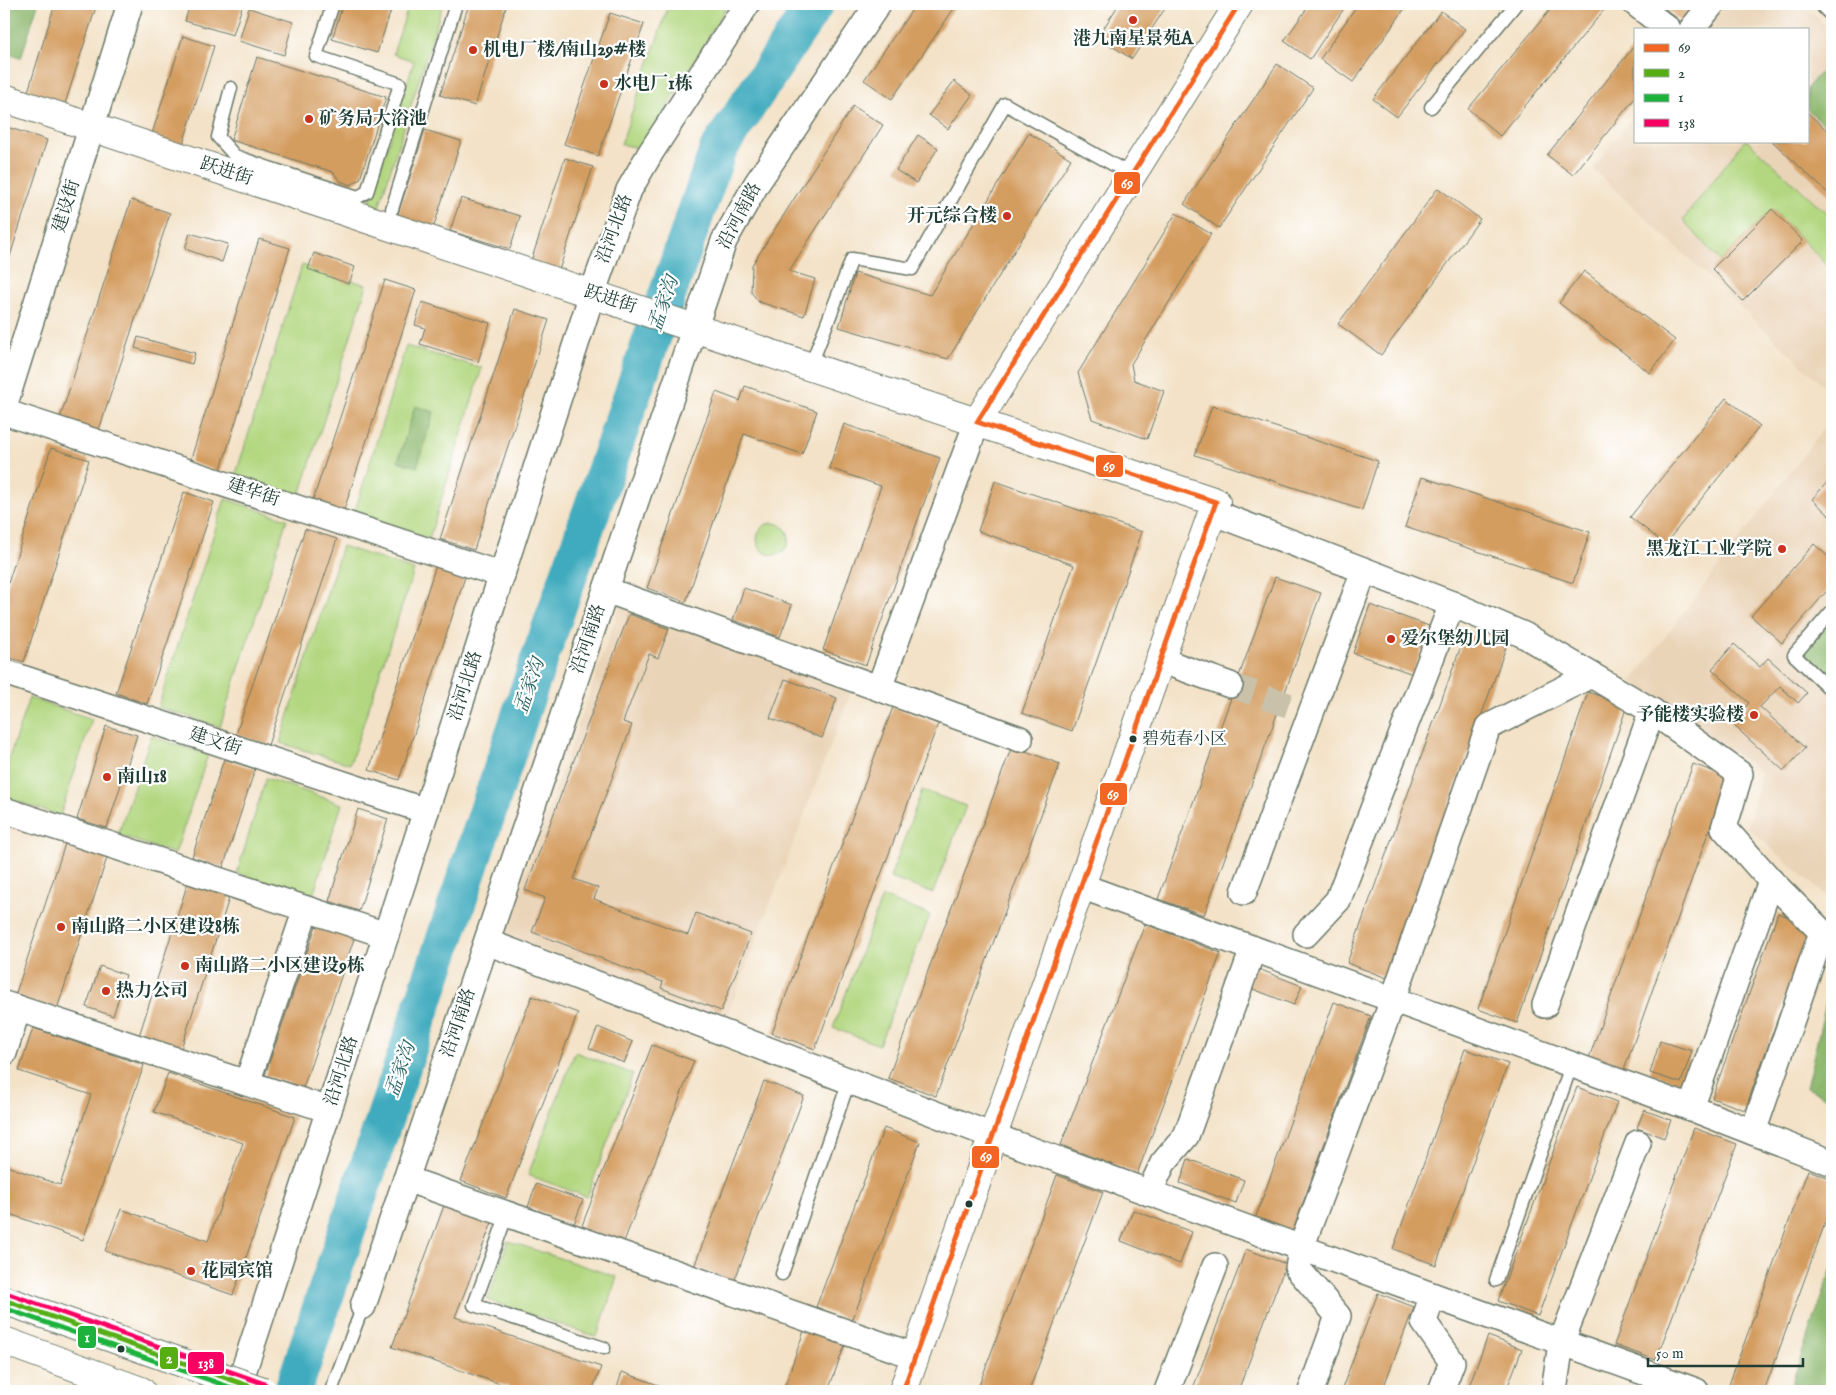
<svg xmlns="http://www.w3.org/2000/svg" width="1836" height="1395" viewBox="0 0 1836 1395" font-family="'IM FELL English','Noto Serif SC',serif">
	<rect width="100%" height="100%" fill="#fff"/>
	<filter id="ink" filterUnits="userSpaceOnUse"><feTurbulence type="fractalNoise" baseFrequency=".02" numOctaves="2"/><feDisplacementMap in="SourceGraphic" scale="10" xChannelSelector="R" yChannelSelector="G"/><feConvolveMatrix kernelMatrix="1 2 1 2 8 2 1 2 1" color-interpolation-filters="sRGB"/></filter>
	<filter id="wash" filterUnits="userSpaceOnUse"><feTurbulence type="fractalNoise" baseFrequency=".0096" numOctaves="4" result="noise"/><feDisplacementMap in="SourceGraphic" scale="20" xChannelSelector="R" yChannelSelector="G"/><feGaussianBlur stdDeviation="1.12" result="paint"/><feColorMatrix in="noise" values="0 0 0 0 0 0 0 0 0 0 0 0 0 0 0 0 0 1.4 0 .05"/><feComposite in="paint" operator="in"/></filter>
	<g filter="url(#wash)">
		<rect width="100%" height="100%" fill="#f3e2c7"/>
		<g fill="#ead4b8">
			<polygon points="1716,4 1801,4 1832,31 1832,393 1593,169 1635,113 1635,141 1807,141 1807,29 1697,29"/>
			<polygon points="1832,417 1832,901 1748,828 1761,772 1632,681"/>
			<polygon points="620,606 852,690 724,1024 504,935"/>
		</g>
		<g fill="#b2d780" stroke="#688a5a">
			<polygon points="409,4 443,4 378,210 368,208 414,61 393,54"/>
			<polygon points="669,4 728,4 642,149 621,144"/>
			<polygon points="1744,141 1748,141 1832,218 1832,270 1772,209 1720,261 1683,220"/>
			<polygon points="302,265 367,285 298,501 234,480"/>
			<polygon points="406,346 482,368 429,539 354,514"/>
			<polygon points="225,499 287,519 220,727 158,707"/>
			<circle cx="773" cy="539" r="16"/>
			<polygon points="342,546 414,570 350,764 280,743"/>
			<polygon points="29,698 92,719 60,816 4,797 4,773"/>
			<polygon points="151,736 208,755 175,854 118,835"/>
			<polygon points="266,778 342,804 312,898 237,873"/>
			<polygon points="922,790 966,806 933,893 890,878"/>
			<polygon points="882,897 930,915 879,1045 833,1028"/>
			<polygon points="575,1052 633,1074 587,1197 528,1175"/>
			<polygon points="508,1241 617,1277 597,1337 488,1300"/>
		</g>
		<g fill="#8db86e" stroke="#567a51">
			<polygon points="4,4 38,4 21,58 4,53"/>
			<polygon points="1832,59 1832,131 1807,109 1807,88"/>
			<polygon points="415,406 434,412 417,467 398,461"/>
			<polygon points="1832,613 1832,687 1795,653"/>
			<polygon points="1832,978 1832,1099 1806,1088"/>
			<polygon points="1832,1268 1832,1391 1789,1391"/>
		</g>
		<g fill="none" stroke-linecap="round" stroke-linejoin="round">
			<polyline stroke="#3fabbe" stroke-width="38" points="293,1391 531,683 718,150 815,4"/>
		</g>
		<g id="blocks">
			<g fill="#d49d60">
				<polygon points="55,4 97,4 63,110 26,98"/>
				<polygon points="190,4 243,4 233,35 185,21"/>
				<polygon points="343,4 393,4 377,53 332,39"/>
				<polygon points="469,4 507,4 475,106 440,95"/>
				<polygon points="916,4 957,4 892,99 864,80"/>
				<polygon points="1119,4 1168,4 1132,59 1098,37"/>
				<polygon points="1310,4 1347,4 1310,59 1284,41"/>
				<polygon points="1358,4 1408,4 1353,82 1320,59"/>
				<polygon points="1555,4 1609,4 1500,136 1468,109"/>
				<polygon points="1659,4 1700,4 1684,24"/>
				<polygon points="249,8 293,22 284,55 239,41"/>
				<polygon points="1441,11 1465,29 1397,117 1373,99"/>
				<polygon points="610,13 644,24 598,156 564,144"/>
				<polygon points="183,36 214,46 181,150 150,140"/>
				<polygon points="1635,45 1635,98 1573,175 1547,155"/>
				<polygon points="257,57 386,97 360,179 351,185 340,181 333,172 231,140"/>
				<polygon points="1277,64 1313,88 1219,228 1184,204"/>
				<polygon points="954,81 972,95 948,129 929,115"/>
				<polygon points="853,106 883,125 789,271 815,279 804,316 759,302 751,292 752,265"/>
				<polygon points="1807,112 1832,135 1832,197 1772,141 1807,141"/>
				<polygon points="7,127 47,140 4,275 4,138"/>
				<polygon points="425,130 461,141 431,235 395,223"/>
				<polygon points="1029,133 1071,159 948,359 839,327 855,273 930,295"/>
				<polygon points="918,135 938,148 916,183 896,170"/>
				<polygon points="565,158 593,167 558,273 530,264"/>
				<polygon points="1438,188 1480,219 1381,355 1338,324"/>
				<polygon points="461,198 520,216 510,249 450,231"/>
				<polygon points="131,200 170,213 98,433 59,421"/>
				<polygon points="1772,209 1803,241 1743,301 1712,269"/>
				<polygon points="1176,213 1211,234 1131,364 1134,380 1164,391 1147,439 1092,419 1078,373"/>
				<polygon points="190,233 228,244 222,262 185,249"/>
				<polygon points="259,239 290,248 220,472 190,462"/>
				<polygon points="314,253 355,267 349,284 308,269"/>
				<polygon points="1584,271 1675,340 1650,373 1559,303"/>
				<polygon points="385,280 416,290 343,513 312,503"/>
				<polygon points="422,302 490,323 478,362 420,344 425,328 415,325"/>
				<polygon points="515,309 549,320 474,550 440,539"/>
				<polygon points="138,337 195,353 192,364 135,348"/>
				<polygon points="745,386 817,411 802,454 744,434 686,602 647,588 716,392 740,401"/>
				<polygon points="1726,398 1760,426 1665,544 1630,517"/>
				<polygon points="1212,406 1378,461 1362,510 1195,455"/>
				<polygon points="844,424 940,458 866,665 823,650 881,486 829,468"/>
				<polygon points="51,448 89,460 24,662 4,656 4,596"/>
				<polygon points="1422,477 1590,532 1573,583 1405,527"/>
				<polygon points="1832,477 1832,518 1812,499"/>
				<polygon points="995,481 1142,532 1072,731 1022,713 1074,565 978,531"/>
				<polygon points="184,492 214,502 147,704 116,693"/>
				<polygon points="305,529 337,539 268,745 236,734"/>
				<polygon points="1814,544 1832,560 1832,585 1782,643 1751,616"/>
				<polygon points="436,565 466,574 399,780 369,770"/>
				<polygon points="1275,577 1321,593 1204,915 1158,899"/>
				<polygon points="744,588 792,605 780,637 733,620"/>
				<polygon points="1370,605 1429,626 1413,674 1353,653"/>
				<polygon points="629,614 669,629 658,658 649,654 623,722 632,725 574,879 598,888 594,899 688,935 696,913 751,934 721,1011 661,988 663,982 532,932 545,898 525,890"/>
				<polygon points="1466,632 1506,647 1387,978 1347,963"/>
				<polygon points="1734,644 1760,667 1768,658 1807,693 1798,703 1780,686 1760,707 1805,748 1784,771 1731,723 1749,703 1712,669"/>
				<polygon points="785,679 837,698 822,738 770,718"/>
				<polygon points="1588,692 1627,706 1517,1023 1478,1009"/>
				<polygon points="893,707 938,724 815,1049 772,1033"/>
				<polygon points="106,726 137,735 107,828 77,819"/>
				<polygon points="1012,746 1060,764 936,1096 888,1078"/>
				<polygon points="224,759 255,769 223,868 192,857"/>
				<polygon points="1693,764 1728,777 1624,1070 1589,1058"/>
				<polygon points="358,809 388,819 359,911 329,901"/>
				<polygon points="66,841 108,855 56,1012 14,999"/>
				<polygon points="189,879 231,892 180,1052 138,1039"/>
				<polygon points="1778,913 1811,926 1745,1110 1712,1098"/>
				<polygon points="317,923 355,936 303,1088 265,1075"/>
				<polygon points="1145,924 1221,953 1137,1174 1061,1145"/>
				<polygon points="100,966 126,975 113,1016 86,1007"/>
				<polygon points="1256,968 1302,986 1294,1005 1248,987"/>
				<polygon points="532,996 578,1013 506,1198 461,1181"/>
				<polygon points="1334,1002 1371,1016 1292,1233 1255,1219"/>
				<polygon points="598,1027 633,1042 624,1063 589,1048"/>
				<polygon points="33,1028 144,1065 83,1240 4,1212 4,1165 60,1185 91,1095 19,1071"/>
				<polygon points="1660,1041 1692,1051 1681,1083 1650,1073"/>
				<polygon points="652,1045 694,1061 623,1244 581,1228"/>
				<polygon points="1465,1049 1508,1064 1436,1265 1393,1249"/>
				<polygon points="168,1073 295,1117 233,1295 105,1251 121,1209 208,1241 243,1143 154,1112"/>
				<polygon points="764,1081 804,1096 734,1282 694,1267"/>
				<polygon points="1577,1087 1617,1102 1538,1316 1498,1301"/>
				<polygon points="1644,1110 1671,1120 1664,1138 1637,1128"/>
				<polygon points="884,1128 920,1142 852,1321 816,1307"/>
				<polygon points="1694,1128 1737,1144 1656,1360 1614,1345"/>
				<polygon points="1188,1159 1244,1180 1236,1203 1180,1183"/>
				<polygon points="1808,1170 1832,1179 1832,1204 1764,1391 1739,1391 1728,1387"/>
				<polygon points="1057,1175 1103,1192 1029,1391 977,1391"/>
				<polygon points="536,1184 583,1200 574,1224 528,1207"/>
				<polygon points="445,1203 493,1220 455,1317 601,1367 592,1391 521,1391 392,1347"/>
				<polygon points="1133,1210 1192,1232 1180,1264 1121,1241"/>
				<polygon points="1246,1249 1286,1264 1238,1391 1192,1391"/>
				<polygon points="1378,1293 1414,1307 1382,1391 1341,1391"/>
				<polygon points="805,1328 846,1342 828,1391 783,1391"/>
				<polygon points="1488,1336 1522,1349 1506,1391 1467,1391"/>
				<polygon points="622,1372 675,1391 616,1391"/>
			</g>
		</g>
	</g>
	<g filter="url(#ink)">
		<use href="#blocks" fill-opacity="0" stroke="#697767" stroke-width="1"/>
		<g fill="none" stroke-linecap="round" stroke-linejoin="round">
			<polyline stroke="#c9c1aa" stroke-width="25" stroke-dasharray="25 12" stroke-linecap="butt" points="1230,685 1311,713"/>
			<g stroke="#697767" stroke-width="15">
				<g id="service">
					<polyline points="231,88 218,137 235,156 272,169 270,176"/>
					<polyline points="1431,107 1516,4"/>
					<polyline points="272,169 358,197 367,192 400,84 316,56 333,4"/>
					<polyline points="392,209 456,4"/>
					<polyline points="810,367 852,259 912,269 1005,104 1132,175"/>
					<polyline points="1832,611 1794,655 1832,691"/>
					<polyline points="507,1214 474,1305 604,1348"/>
					<polyline points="782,1274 849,1081"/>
					<polyline points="1496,1280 1571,1066"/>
					<polyline points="331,1391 363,1306"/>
				</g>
			</g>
			<g stroke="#697767" stroke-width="28">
				<g id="minor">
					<polyline points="1636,4 1668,29"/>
					<polyline points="1829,4 1832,7"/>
					<polyline points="1692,29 1712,4"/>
					<polyline points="4,407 130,4"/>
					<polyline points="4,412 502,575"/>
					<polyline points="1212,512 1452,604 1524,635 1652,711 1740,774 1724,828 1771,881 1691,1108"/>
					<polyline points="606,590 1020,739"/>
					<polyline points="1160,660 1230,685"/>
					<polyline points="4,672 426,811"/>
					<polyline points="879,688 977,422"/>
					<polyline points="4,810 386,935"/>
					<polyline points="1081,886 1691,1108 1830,1162"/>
					<polyline points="1244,892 1364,571"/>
					<polyline points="1306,934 1338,900 1452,604"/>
					<polyline points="487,942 993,1136 1696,1391"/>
					<polyline points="4,1004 329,1110"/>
					<polyline points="1545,1005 1652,711"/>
					<polyline points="4,1053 18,1008"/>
					<polyline points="247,1083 306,909"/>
					<polyline points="1753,1132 1822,932 1771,881"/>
					<polyline points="406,1179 915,1356"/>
					<polyline points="1149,1193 1163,1163 1186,1136 1253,949"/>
					<polyline points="1432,1296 1424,1322 1452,1362 1441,1391"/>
					<polyline points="363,1306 724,241 757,183 878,4"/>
					<polyline points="237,1391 386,935 592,294 629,190 651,152 747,4"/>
					<polyline points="1167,1391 1215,1266"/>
					<polyline points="1311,1391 1338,1316 1298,1269 1301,1248 1393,1000 1488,727 1591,675"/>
					<polyline points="1554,1391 1561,1343 1638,1143"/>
				</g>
			</g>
			<g stroke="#697767" stroke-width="30">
				<g id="tertiary">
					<polyline points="4,98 1216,502 903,1391"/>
					<polyline points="977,422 1239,4"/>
				</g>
			</g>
			<g stroke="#697767" stroke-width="30">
				<g id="primary">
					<polyline points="4,1300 220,1376"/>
					<polyline points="4,1341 141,1391"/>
				</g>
			</g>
			<use href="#service" stroke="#fff" stroke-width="12"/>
			<use href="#minor" stroke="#fff" stroke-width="25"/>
			<use href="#tertiary" stroke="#fff" stroke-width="28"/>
			<use href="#primary" stroke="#fff" stroke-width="28"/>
			<g stroke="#697767" stroke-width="30" stroke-linecap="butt">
				<polyline id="primary-bridge" points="220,1376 263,1391"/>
			</g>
			<use href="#primary-bridge" stroke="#fff" stroke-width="28"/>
			<g stroke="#fff" stroke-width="9">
				<polyline id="bus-1" points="903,1391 1216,502 977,422 1239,4"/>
			</g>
			<g stroke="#fff" stroke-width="9">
				<polyline id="bus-2" points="4,1300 263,1391"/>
			</g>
			<g stroke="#fff" stroke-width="9">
				<polyline id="bus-3" points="4,1308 241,1391"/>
			</g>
			<g stroke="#fff" stroke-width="9">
				<polyline id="bus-4" points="6,1293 265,1384"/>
			</g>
			<use href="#bus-1" stroke="#f26522" stroke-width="5"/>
			<use href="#bus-2" stroke="#57ae12" stroke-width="5"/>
			<use href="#bus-3" stroke="#1db23c" stroke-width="5"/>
			<use href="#bus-4" stroke="#f90164" stroke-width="5"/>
		</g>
	</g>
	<g fill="#c8321e" stroke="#fff" stroke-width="2">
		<circle cx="1133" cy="20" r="5"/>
		<circle cx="473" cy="50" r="5"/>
		<circle cx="604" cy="84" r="5"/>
		<circle cx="309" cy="119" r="5"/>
		<circle cx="1007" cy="216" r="5"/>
		<circle cx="1782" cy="549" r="5"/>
		<circle cx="1391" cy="639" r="5"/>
		<circle cx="1754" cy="715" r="5"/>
		<circle cx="107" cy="777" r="5"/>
		<circle cx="61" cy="927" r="5"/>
		<circle cx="185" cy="966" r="5"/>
		<circle cx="106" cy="991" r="5"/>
		<circle cx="191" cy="1271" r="5"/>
	</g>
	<g fill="#1f3d34" stroke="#fff" stroke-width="2">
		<circle cx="1133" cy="739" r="4.5"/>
		<circle cx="969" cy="1204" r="4.5"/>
		<circle cx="121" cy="1349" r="4.5"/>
	</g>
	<g text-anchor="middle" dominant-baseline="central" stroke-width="4.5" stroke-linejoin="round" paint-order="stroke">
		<g font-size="17" fill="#1f3d34" stroke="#fff" text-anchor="start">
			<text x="1142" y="739">碧苑春小区</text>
		</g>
		<g font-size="18" font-weight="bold" fill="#1f3d34" stroke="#fff" text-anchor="start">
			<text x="1133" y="39" text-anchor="middle">港九南星景苑A</text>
			<text x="483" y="50">机电厂楼/南山29#楼</text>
			<text x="614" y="84">水电厂1栋</text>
			<text x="319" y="119">矿务局大浴池</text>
			<text x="997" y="216" text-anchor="end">开元综合楼</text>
			<text x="1772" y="549" text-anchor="end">黑龙江工业学院</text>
			<text x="1401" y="639">爱尔堡幼儿园</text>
			<text x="1744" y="715" text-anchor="end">予能楼实验楼</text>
			<text x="117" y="777">南山18</text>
			<text x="71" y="927">南山路二小区建设8栋</text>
			<text x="195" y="966">南山路二小区建设9栋</text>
			<text x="116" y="991">热力公司</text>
			<text x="201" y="1271">花园宾馆</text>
		</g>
		<g font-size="18" fill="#1f3d34" stroke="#fff">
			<text transform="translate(226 172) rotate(18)">跃进街</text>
			<text transform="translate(67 206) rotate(-73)">建设街</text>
			<text transform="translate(740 216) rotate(-62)">沿河南路</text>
			<text transform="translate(615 229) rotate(-70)">沿河北路</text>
			<text transform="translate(610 300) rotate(18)">跃进街</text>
			<text transform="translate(253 493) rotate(18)">建华街</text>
			<text transform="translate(589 639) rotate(-71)">沿河南路</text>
			<text transform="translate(466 686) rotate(-72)">沿河北路</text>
			<text transform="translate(215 742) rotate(18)">建文街</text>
			<text transform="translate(459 1023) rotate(-71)">沿河南路</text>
			<text transform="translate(342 1071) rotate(-72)">沿河北路</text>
		</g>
		<g font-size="19" font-style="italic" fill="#2a6464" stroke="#fff">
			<text transform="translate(664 304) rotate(-71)">孟家沟</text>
			<text transform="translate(530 686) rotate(-71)">孟家沟</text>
			<text transform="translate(401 1070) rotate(-71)">孟家沟</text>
		</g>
	</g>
	<g stroke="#fff" stroke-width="2">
		<rect x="1113" y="171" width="28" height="24" rx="5" fill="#f26522"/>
		<rect x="1095" y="454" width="29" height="24" rx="5" fill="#f26522"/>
		<rect x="1099" y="782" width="29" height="24" rx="5" fill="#f26522"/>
		<rect x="971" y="1145" width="29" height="24" rx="5" fill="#f26522"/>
		<rect x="77" y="1325" width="20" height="24" rx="5" fill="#1db23c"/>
		<rect x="159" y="1346" width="20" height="24" rx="5" fill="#57ae12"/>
		<rect x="187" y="1351" width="38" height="24" rx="5" fill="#f90164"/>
	</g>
	<g font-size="14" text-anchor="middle" font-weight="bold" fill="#fff">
		<text x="1127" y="188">69</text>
		<text x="1109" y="471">69</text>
		<text x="1113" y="799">69</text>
		<text x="986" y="1161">69</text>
		<text x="87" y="1342">1</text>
		<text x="169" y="1363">2</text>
		<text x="206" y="1368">138</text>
	</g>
	<rect width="1836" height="1395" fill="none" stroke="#fff" stroke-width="20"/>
	<rect x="1634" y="28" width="175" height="115" fill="#ffffff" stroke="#a5b1ae"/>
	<rect x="1644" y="44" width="25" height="8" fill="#f26522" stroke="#a5b1ae"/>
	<text x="1678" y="52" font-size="15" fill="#1f3d34">69</text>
	<rect x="1644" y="69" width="25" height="8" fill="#57ae12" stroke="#a5b1ae"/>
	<text x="1678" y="78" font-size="15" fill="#1f3d34">2</text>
	<rect x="1644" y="94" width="25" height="8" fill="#1db23c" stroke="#a5b1ae"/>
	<text x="1678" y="102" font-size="15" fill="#1f3d34">1</text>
	<rect x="1644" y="119" width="25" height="8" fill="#f90164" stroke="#a5b1ae"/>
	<text x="1678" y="128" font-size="15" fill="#1f3d34">138</text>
	<path d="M1648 1358v8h155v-8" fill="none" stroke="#1f3d34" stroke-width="2.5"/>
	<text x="1656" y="1358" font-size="15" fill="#1f3d34" stroke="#ffffff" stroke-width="4" paint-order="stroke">50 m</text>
</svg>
